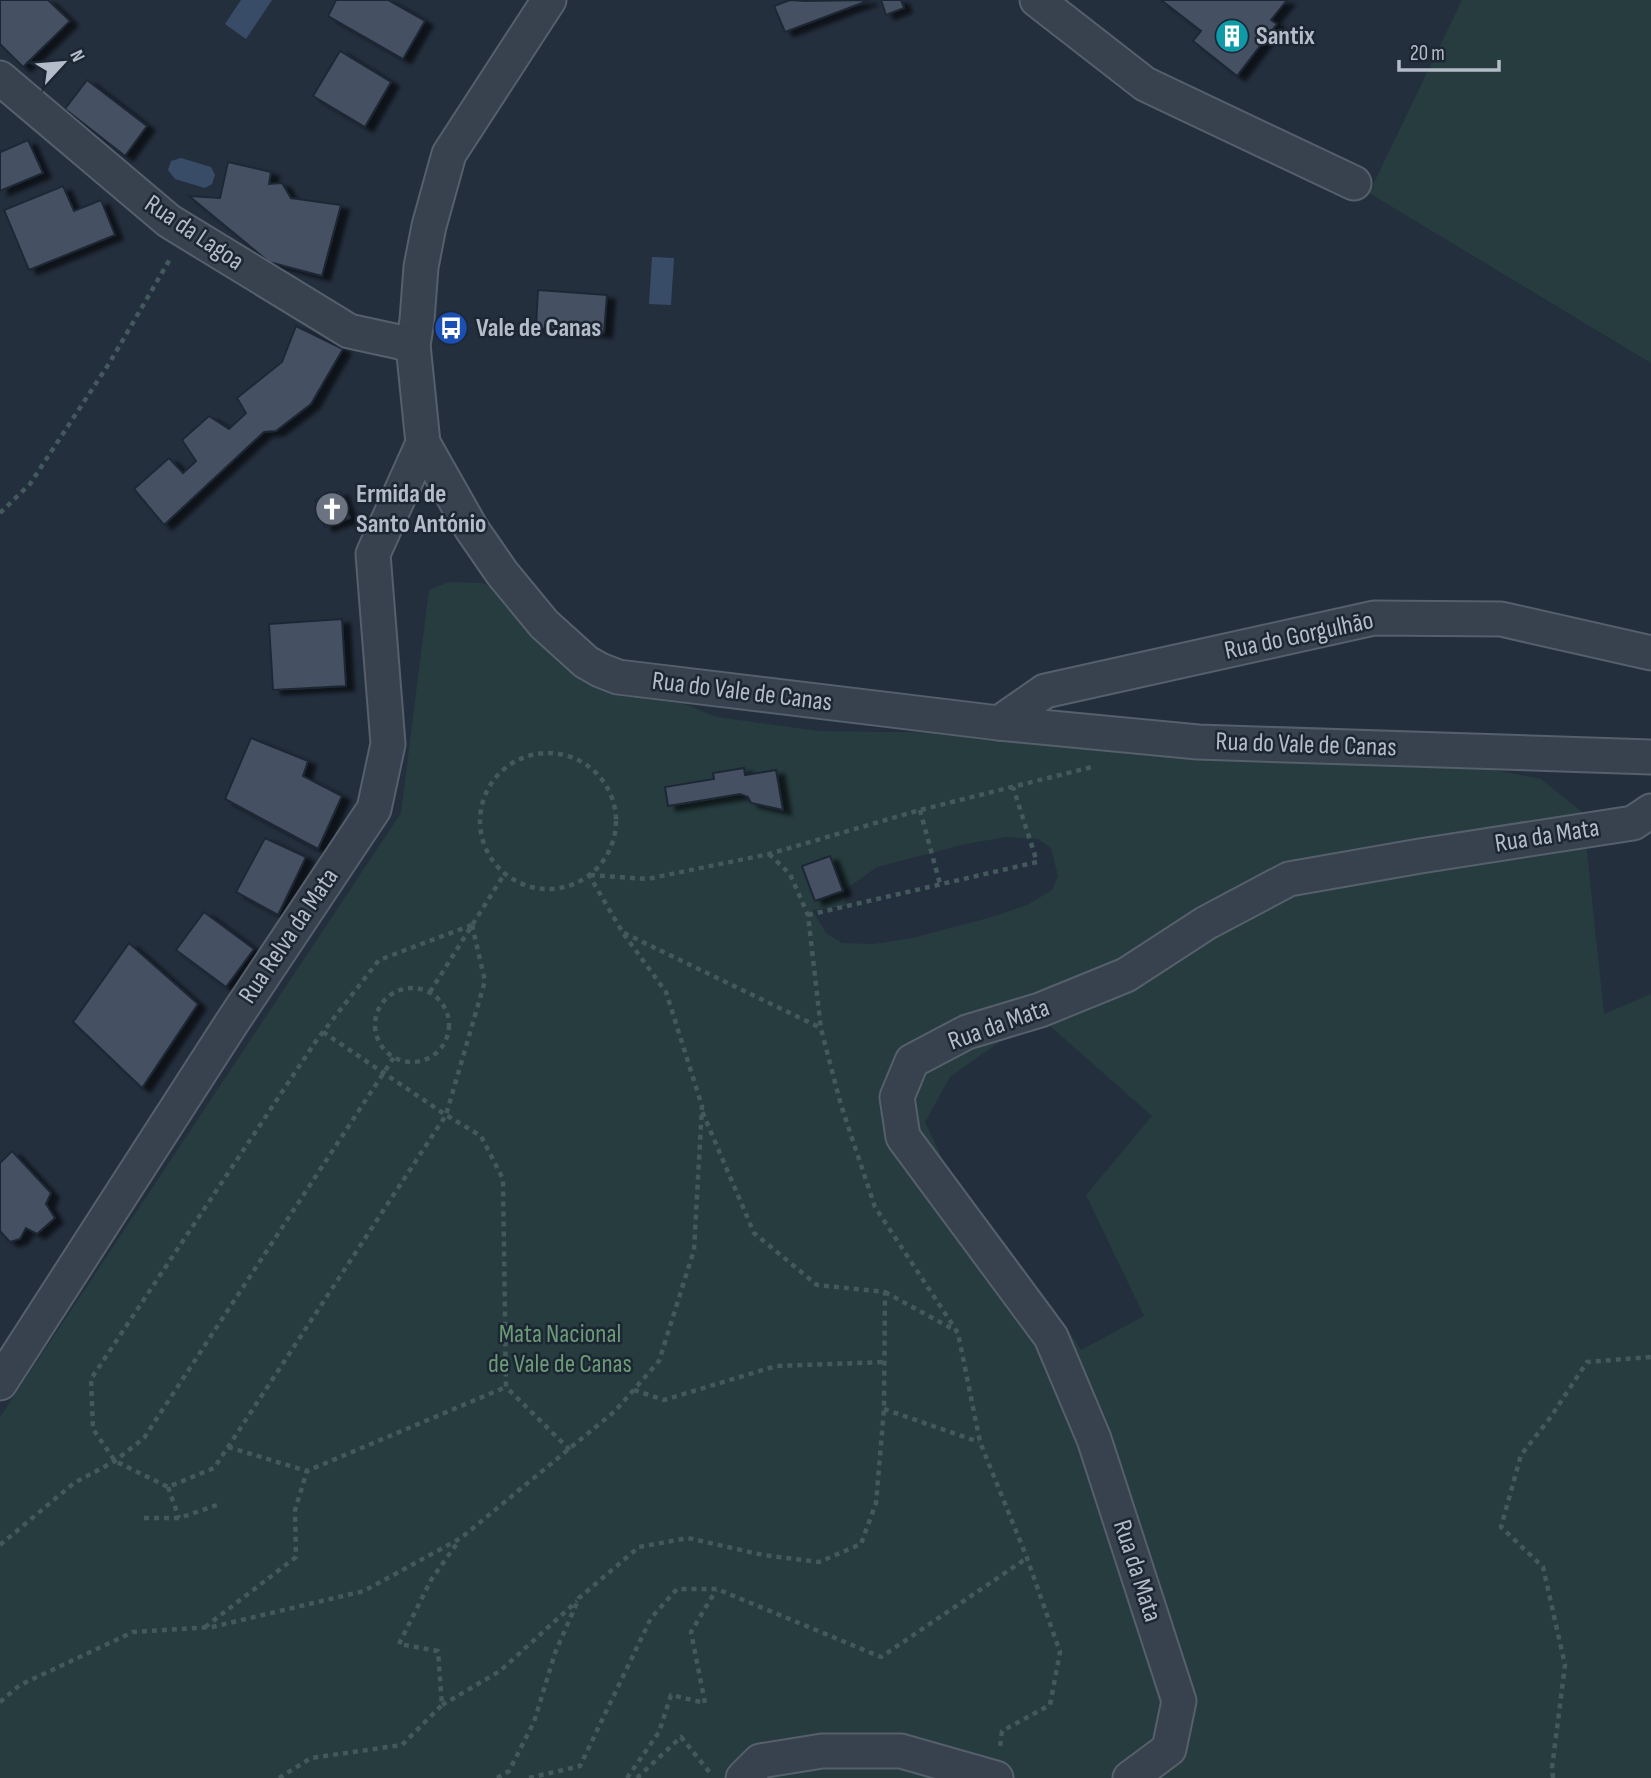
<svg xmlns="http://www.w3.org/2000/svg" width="1651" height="1778" viewBox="0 0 1651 1778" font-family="'Sofia Sans Condensed',sans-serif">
	<defs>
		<filter id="shadow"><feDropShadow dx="8" dy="4.5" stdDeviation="2" flood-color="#0009"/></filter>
	</defs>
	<rect width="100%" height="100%" fill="#242f3e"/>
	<g fill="#263c3f" fill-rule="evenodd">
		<polygon points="1462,0 1651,0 1651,363 1369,193"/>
		<path d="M448,582l34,1 37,17 149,98 49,19 102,14 156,2 415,23 99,13 52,10 42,34 21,201 47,-20v784h-1651v-361l401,-604 28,-223zM1006,837l32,2 13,9 7,28 -6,14 -25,15 -35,12 -80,21 -38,6 -32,-1 -15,-9 -15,-24 34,-4 -3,-15 34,-24 89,-23zM1042,1019l110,97 -66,79 58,121 -63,34 -29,-44 -65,-87 -35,-40 -27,-57 25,-45 45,-32z"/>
	</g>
	<g fill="#394c67">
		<polygon points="241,0 272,0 246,39 225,24"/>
		<polygon points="181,158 211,167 215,175 212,184 205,188 175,179 168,170 171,161"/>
		<polygon points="652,257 674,258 671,305 649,304"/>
	</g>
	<g fill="#455162" stroke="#1f2835" stroke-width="2" filter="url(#shadow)">
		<polygon points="0,0 48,0 70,21 23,67 0,44"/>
		<polygon points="336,0 388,0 425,21 403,59 328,16"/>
		<polygon points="790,0 805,1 870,0 785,32 774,6"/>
		<polygon points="881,0 901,0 904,8 886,15"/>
		<polygon points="1161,0 1287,0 1271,20 1277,24 1237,76 1193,41 1201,31"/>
		<polygon points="340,51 391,82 365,127 313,96"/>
		<polygon points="87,80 147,126 125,156 65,109"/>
		<polygon points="28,140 43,173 0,191 0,149 1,152"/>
		<polygon points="228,162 271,172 269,184 282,183 291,198 341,205 322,276 269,262 189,196 220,198"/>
		<polygon points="63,186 74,211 101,200 115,235 29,270 4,210"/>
		<polygon points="538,290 607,295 604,333 536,328"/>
		<polygon points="296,326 343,349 311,404 276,431 264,432 164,525 134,489 169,458 183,473 196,461 182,440 209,416 229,429 246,413 237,398 282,362"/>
		<polygon points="340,491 350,518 325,527 315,500"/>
		<polygon points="342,619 346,686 273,690 269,624"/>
		<polygon points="251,738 308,761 303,776 342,796 318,849 225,799"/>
		<polygon points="744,768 745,775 776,770 783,810 751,803 748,797 740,794 668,806 665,787 714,779 713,773"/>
		<polygon points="265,838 306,857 278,915 236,892"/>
		<polygon points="830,856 843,891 815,901 802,866"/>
		<polygon points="204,912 254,949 226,987 176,950"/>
		<polygon points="129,943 198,1004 142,1088 73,1022"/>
		<polygon points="12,1151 51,1193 46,1204 55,1218 37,1234 26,1228 20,1239 10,1242 0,1231 0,1163"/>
	</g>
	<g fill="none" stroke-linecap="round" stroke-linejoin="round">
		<g stroke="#565f6c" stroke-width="37">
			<g id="minor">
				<polyline points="549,0 449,154 429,226 421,267 417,320 413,345 423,443 471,528 502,573 544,624 586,662 600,670 618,677 999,723 1198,742 1651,757"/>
				<polyline points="1037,0 1145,84 1354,183"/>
				<polyline points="0,78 169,221 349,331 413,345"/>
				<polyline points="999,723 1045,691 1374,618 1501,619 1651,653"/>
				<polyline points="0,1383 231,1024 374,809 388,744 373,554 423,443"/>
				<polyline points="743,1778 760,1761 822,1751 901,1751 996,1778"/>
				<polyline points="1130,1778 1169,1749 1179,1701 1094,1439 1051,1337 903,1137 897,1097 912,1061 967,1032 1040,1010 1126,975 1206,923 1289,879 1420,856 1633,823 1651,811"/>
			</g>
		</g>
		<g stroke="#44595c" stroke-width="4.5" stroke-dasharray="5 5" stroke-linecap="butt">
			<polyline points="0,513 30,484 110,362 170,259"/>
			<circle cx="548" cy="821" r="68"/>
			<polyline points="920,810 940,884"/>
			<polyline points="769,854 790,874 808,915 821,1029 841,1105 875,1207 958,1333 980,1442 1027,1558 1060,1652 1050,1705 1002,1731 1000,1747"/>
			<polyline points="590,875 647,879 769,854 920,810 1092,767"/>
			<polyline points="808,915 1037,862 1013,787"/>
			<polygon points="472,925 485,981 446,1115 228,1447 214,1468 168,1487 115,1461 93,1429 91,1379 316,1041 379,960"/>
			<polyline points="624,933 821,1028"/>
			<circle cx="412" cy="1025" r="37"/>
			<polyline points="430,992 505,873"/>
			<polyline points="323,1032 446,1115 481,1136 503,1179 506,1387 570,1450"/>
			<polyline points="885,1292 958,1332"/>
			<polyline points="634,1390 664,1400 776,1366 885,1362"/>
			<polyline points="884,1409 979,1442"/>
			<polyline points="228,1447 307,1471 506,1387"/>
			<polyline points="168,1487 179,1518"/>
			<polyline points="144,1518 179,1518 220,1504"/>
			<polyline points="0,1545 74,1483 115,1461 144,1438 394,1057"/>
			<polyline points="205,1627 296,1557 295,1510 307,1471"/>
			<polyline points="0,1702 20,1685 133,1632 212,1627 364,1591 461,1538 615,1411 659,1361 694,1250 702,1106 666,992 623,933 589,875"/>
			<polyline points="442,1705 500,1671 577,1601"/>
			<polyline points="279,1778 311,1758 402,1745 442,1705 438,1651 399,1644 431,1580 458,1542"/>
			<polyline points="497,1778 509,1771 534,1722 555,1653 579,1598 639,1547 688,1538 763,1555 819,1562 861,1544 876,1503 884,1409 885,1292 817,1285 754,1233 702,1111"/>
			<polyline points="529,1778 580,1766 651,1618 677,1589 717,1589 881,1657 1027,1558"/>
			<polyline points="627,1778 659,1732 671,1695 705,1703 691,1632 716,1590"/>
			<polyline points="637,1778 681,1737 711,1774"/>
			<polyline points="1553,1778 1552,1768 1565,1665 1543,1567 1501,1527 1521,1455 1550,1418 1587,1362 1651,1357"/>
		</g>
		<use href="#minor" stroke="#38414e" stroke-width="33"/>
	</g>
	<defs>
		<g id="building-disc" transform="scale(1.75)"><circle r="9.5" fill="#0f9aa8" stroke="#1d2633"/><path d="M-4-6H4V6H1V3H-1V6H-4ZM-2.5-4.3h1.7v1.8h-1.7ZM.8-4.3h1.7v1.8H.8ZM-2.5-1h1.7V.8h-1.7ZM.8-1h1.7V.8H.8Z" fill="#fff"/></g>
		<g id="bus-disc" transform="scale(1.75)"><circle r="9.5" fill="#1a4fb4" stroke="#1d2633"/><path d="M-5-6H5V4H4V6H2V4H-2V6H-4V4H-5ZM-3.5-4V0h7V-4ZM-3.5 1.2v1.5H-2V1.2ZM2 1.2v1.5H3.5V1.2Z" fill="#fff"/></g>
		<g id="church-disc" transform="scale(1.75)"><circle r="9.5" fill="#6b7280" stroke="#1d2633"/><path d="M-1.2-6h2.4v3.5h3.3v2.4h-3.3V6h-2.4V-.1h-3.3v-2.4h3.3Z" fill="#fff"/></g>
	</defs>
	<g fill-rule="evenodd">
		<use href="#building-disc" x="1232" y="36"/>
		<use href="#bus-disc" x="451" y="328"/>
		<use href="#church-disc" x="332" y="509"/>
	</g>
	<g text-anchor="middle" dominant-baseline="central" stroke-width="5" stroke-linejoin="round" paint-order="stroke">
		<g font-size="26" font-weight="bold" fill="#b4bcc9" stroke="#1d2633" text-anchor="start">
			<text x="1256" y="36">Santix</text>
			<text x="476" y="328">Vale de Canas</text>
			<text x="356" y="494">Ermida de<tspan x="356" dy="30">Santo António</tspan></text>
		</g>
		<g font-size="26" fill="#b4bcc9" stroke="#1d2633">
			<text transform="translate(194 233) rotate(34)">Rua da Lagoa</text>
			<text transform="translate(1299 636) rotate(-12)">Rua do Gorgulhão</text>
			<text transform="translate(742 692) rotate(7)">Rua do Vale de Canas</text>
			<text transform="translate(1306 745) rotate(2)">Rua do Vale de Canas</text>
			<text transform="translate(1547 836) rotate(-9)">Rua da Mata</text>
			<text transform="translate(289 936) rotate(-56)">Rua Relva da Mata</text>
			<text transform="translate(999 1025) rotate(-20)">Rua da Mata</text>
			<text transform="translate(1137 1571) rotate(72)">Rua da Mata</text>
		</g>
		<g font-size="26" fill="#6b9a76" stroke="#1d2633">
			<text x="560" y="1334">Mata Nacional<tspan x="560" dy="30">de Vale de Canas</tspan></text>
		</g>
	</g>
	<g transform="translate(63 63) rotate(64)" stroke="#1d2633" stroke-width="5" paint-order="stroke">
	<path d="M0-5L12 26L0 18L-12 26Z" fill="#b4bcc9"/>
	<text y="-10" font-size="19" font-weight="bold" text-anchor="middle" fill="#b4bcc9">N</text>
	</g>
	<path d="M1399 60v10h100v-10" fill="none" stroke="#b4bcc9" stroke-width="3.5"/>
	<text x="1410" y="60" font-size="21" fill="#b4bcc9" stroke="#1d2633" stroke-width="5" paint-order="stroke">20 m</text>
</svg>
